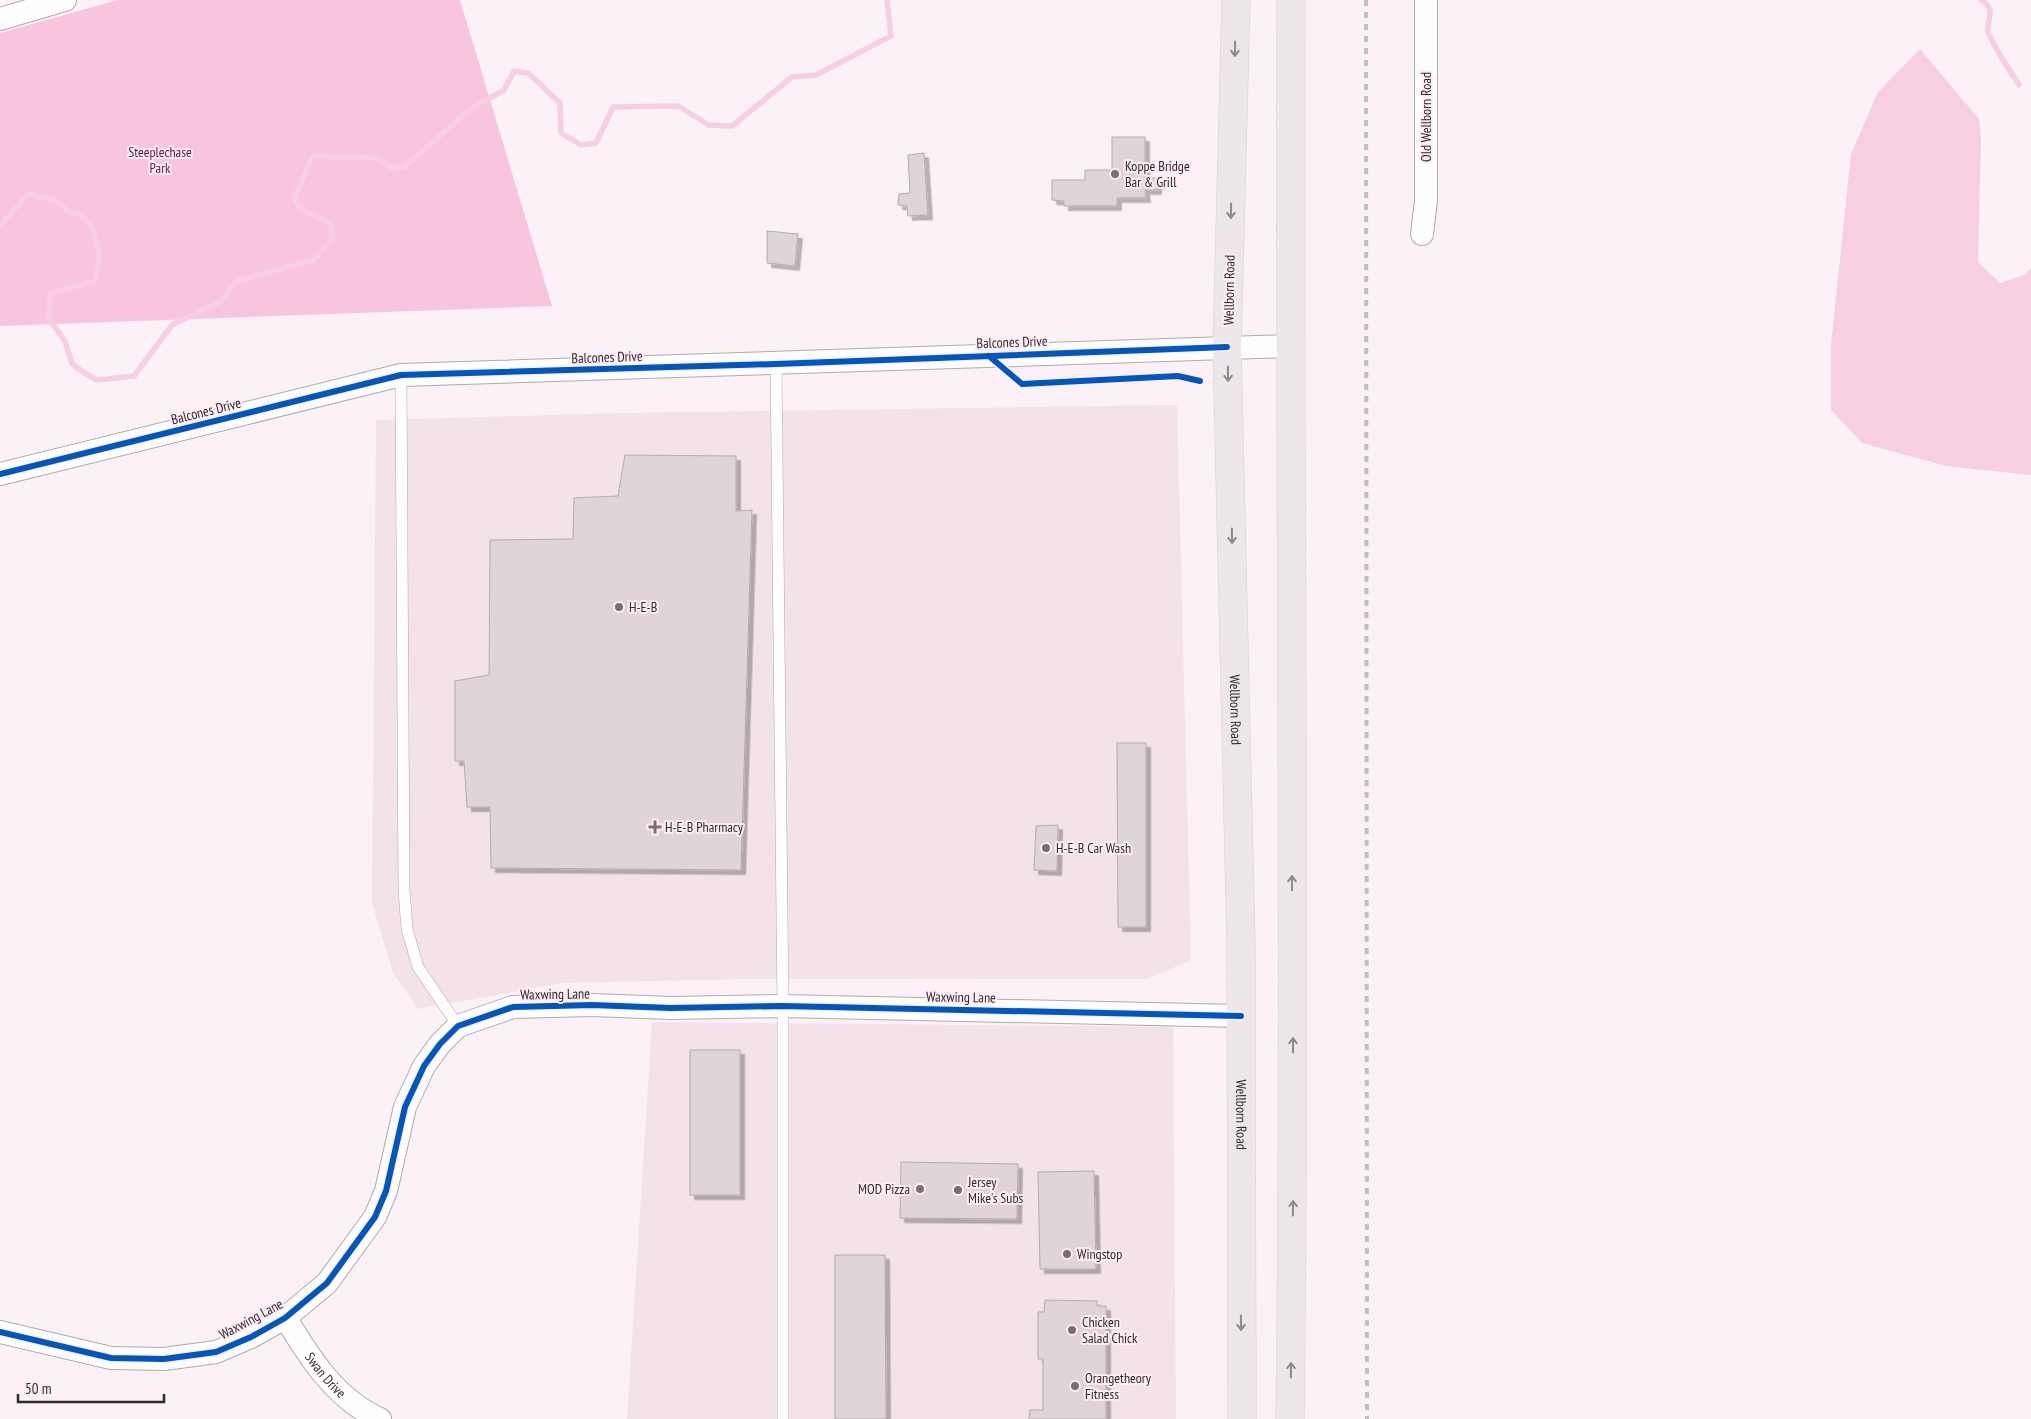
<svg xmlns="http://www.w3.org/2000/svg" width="2031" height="1419" viewBox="0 0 2031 1419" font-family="'PT Sans Narrow',sans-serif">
	<defs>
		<filter id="shadow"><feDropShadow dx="4.5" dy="4.5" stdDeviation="0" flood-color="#0004"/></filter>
	</defs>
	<rect width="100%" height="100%" fill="#fbf1f6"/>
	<g fill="#f3e2ea">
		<polygon points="1177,405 1191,960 1147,979 743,979 562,983 418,1009 393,973 372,903 376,420 625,413"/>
		<polygon points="652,1022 1173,1027 1176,1419 627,1419"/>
	</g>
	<polygon fill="#f8c4de" points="118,0 460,0 552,306 0,326 0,33"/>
	<polygon fill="#f8cfe2" points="1920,49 1979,119 1981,138 1978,262 2000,283 2024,275 2031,268 2031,475 1946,466 1862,443 1831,410 1831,345 1851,154 1878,92"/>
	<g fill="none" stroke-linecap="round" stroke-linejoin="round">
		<g stroke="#f8cfe2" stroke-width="5.5">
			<path d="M1981,0c16,10 6,17 7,31 1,9 25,44 31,54"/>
			<polyline points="0,226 28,194 55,200 69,212 81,214 92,226 99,254 95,281 50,293 49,319 65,341 72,364 83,372 97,380 134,376 172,325 222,301 236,281 314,260 333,237 331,224 300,209 294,198 313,156 376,158 392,168 404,167 472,108 504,90 514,71 528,73 560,103 561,133 581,145 596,143 613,107 678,106 709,125 732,126 792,77 816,75 891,36 887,0"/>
		</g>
	</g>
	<g fill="#ded4d9" stroke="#b4abaf" filter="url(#shadow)">
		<polygon points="1112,137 1145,137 1145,178 1157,178 1157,190 1145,190 1146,198 1117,198 1117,206 1064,206 1064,201 1052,200 1052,180 1085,180 1085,170 1112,170"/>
		<polygon points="924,153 928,215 908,216 907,206 898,205 899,194 910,193 908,155"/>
		<polygon points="767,231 798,234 795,266 767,263"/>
		<polygon points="625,455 736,456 736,511 752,510 741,870 491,868 490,807 467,807 464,761 455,761 455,681 489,675 490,540 573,539 574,498 618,496"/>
		<polygon points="1117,743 1146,743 1146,927 1118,927"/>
		<polygon points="1058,825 1057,871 1034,870 1036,826"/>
		<rect x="690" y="1050" width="50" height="145"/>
		<polygon points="901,1162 1018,1164 1017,1219 900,1218"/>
		<polygon points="1094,1171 1096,1269 1040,1269 1038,1172"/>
		<polygon points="835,1255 885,1255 886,1419 835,1419"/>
		<polygon points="1045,1300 1097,1301 1097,1306 1106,1306 1106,1419 1029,1419 1030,1410 1043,1410 1043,1359 1038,1359 1038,1312 1044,1312"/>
	</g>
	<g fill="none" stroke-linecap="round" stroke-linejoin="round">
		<g stroke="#b2a9ad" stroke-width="12">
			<g id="service">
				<polyline points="776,364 783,1006 783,1419"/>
				<polyline points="401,375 404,890 407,929 418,967 458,1026"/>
			</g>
		</g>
		<g stroke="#b2a9ad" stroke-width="24">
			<g id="minor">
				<polyline points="0,19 65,0"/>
				<polyline points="1422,234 1426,201 1426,0"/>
				<polyline points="0,474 401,375 1290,346"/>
				<path id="s1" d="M285,1317c24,40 51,83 95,102"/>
				<polyline points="0,1332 111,1358 164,1359 216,1352 251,1337 285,1318 327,1283 375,1217 386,1191 405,1107 424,1066 440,1044 458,1026 513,1007 592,1005 671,1008 783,1006 1241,1016"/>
			</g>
		</g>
		<g stroke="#d4cfd2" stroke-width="29">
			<g id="primary">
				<path id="s2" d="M1236,0l-9,347 14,598 1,474"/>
				<path d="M1290,1419c6,-473 -1,-946 1,-1419"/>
			</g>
		</g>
		<use href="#service" stroke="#fefdfe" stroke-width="11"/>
		<use href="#minor" stroke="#fefdfe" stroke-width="22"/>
		<use href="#primary" stroke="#ede7ea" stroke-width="28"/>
		<polyline stroke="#c2bfc0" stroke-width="4" stroke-dasharray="6 6" stroke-linecap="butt" points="1366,0 1367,1419"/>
		<g stroke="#ffedf5" stroke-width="9">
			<g id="cycleway">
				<polyline points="989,356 1022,384 1178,376 1200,381"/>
				<polyline points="0,474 401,375 776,364 1227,347"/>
				<polyline points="0,1332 111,1358 164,1359 216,1352 251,1337 285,1318 327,1283 375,1217 386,1191 405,1107 424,1066 440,1044 458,1026 513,1007 592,1005 671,1008 783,1006 1241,1016"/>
			</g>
		</g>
		<use href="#cycleway" stroke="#0057b8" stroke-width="6"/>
	</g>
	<defs><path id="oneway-shaft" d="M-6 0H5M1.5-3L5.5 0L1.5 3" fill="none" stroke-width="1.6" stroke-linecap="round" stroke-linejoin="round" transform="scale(1.25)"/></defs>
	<g stroke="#90878b">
		<use href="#oneway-shaft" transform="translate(1235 49) rotate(91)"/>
		<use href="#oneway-shaft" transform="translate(1231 211) rotate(91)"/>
		<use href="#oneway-shaft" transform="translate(1228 374) rotate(89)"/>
		<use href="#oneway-shaft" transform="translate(1232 536) rotate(89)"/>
		<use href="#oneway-shaft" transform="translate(1292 883) rotate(-90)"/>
		<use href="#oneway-shaft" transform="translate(1293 1045) rotate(-90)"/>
		<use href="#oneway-shaft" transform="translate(1293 1208) rotate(-89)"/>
		<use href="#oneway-shaft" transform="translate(1241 1323) rotate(89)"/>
		<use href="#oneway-shaft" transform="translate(1291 1370) rotate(-89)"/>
	</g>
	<g fill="#786e73" stroke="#ffedf5" stroke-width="2">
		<circle cx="1115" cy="174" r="5"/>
		<circle cx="619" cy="607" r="5"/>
		<path d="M652.5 819.5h5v5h5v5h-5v5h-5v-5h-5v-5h5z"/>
		<circle cx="1046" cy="848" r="5"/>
		<circle cx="920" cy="1189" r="5"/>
		<circle cx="958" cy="1190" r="5"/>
		<circle cx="1067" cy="1254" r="5"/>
		<circle cx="1072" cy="1330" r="5"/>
		<circle cx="1075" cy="1386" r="5"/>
	</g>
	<g text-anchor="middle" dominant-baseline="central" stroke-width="4" stroke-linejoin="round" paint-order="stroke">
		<g font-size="14" fill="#32272c" stroke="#ffedf5">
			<text transform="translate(1426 117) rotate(-90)">Old Wellborn Road</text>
			<text transform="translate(1229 290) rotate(-89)">Wellborn Road</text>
			<text transform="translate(1012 342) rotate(-2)">Balcones Drive</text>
			<text transform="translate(607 357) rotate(-2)">Balcones Drive</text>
			<text transform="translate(206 411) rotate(-14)">Balcones Drive</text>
			<text stroke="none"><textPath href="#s2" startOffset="710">Wellborn Road</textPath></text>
			<text transform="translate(555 994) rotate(-1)">Waxwing Lane</text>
			<text transform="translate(961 997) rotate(1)">Waxwing Lane</text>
			<text stroke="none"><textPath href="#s2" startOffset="1115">Wellborn Road</textPath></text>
			<text transform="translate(251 1319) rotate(-28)">Waxwing Lane</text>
			<text stroke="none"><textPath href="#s1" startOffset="71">Swan Drive</textPath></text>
		</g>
		<g font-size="14" fill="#601542" stroke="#ffedf5">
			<text x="160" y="152">Steeplechase<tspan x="160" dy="16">Park</tspan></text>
		</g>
		<g font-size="14" fill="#32272c" stroke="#ffedf5" text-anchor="start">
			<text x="1125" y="166">Koppe Bridge<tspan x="1125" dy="16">Bar &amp; Grill</tspan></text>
			<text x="629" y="607">H-E-B</text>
			<text x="665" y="827">H-E-B Pharmacy</text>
			<text x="1056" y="848">H-E-B Car Wash</text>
			<text x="968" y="1182">Jersey<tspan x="968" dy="16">Mike's Subs</tspan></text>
			<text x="910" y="1189" text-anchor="end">MOD Pizza</text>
			<text x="1077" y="1254">Wingstop</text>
			<text x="1082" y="1322">Chicken<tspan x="1082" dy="16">Salad Chick</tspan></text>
			<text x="1085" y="1378">Orangetheory<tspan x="1085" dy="16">Fitness</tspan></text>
		</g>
	</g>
	<path d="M18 1394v8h146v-8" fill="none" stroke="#32272c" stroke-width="2.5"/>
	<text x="25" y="1394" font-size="15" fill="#32272c" stroke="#ffedf5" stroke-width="4" paint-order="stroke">50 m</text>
</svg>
